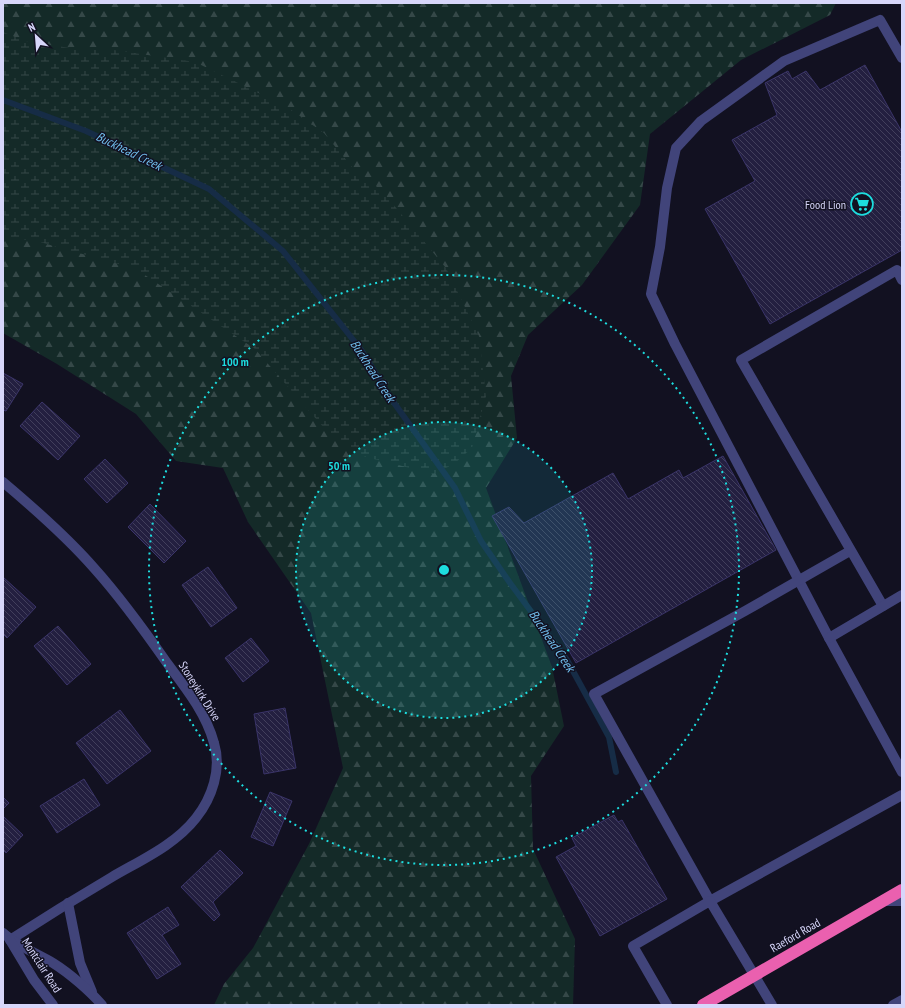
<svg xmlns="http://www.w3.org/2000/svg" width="905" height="1008" viewBox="0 0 905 1008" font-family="'PT Sans Narrow',sans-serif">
	<defs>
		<pattern id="forest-firs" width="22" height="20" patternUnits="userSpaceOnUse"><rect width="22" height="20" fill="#142a28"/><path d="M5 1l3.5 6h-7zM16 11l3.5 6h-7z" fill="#354848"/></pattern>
		<pattern id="wetland-marsh" width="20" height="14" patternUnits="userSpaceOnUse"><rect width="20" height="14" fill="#142a28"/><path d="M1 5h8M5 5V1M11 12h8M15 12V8" fill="none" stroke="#354848"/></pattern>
		<pattern id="building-back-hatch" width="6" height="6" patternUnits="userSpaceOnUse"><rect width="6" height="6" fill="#231f40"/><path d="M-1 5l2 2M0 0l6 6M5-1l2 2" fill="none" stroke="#423f5c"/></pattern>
	</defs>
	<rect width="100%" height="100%" fill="#121121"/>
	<polygon fill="url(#forest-firs)" points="3,3 836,3 830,15 741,60 650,134 640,205 582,285 528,335 511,376 517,438 486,488 552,667 564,726 531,776 533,849 575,939 573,1005 214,1005 224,984 253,948 309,844 343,768 311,613 248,522 223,468 176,461 136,414 57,364 3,333"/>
	<polygon fill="url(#wetland-marsh)" points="3,32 25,41 70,48 107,49 195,62 287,107 324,133 352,167 382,191 446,268 479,336 486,396 472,448 454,464 434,474 366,457 324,428 255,349 136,269 36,241 3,237"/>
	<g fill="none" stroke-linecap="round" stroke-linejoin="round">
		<polyline stroke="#162c46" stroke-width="6" points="3,100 86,131 209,189 283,251 362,351 392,400 455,488 481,541 510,583 567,660 609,737 616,772"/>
	</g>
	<g fill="url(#building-back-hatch)" stroke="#3a3469">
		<polygon points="865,65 902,132 902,250 770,324 705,209 755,181 732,140 777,115 765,83 788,71 792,79 806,71 820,90"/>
		<polygon points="3,373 23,384 6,411 3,410"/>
		<polygon points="42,402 80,436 58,460 20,426"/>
		<polygon points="723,456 776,550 576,663 492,516 509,507 524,523 613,473 628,499 679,470 683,478"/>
		<polygon points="105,459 128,483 107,503 84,479"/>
		<polygon points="150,504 186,541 164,563 128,527"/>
		<polygon points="208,567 237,608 211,627 182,585"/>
		<polygon points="3,577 36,607 7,638 3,634"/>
		<polygon points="58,626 91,664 67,685 34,646"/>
		<polygon points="251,638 269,661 243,682 225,658"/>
		<polygon points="285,708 296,768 264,774 254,714"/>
		<polygon points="120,710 151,751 107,784 76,743"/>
		<polygon points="84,779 100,805 57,833 40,806"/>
		<polygon points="270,792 292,801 273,846 251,837"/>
		<polygon points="3,797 9,803 3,809"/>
		<polygon points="614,815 618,822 622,820 667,899 600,936 556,857 576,846 572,838"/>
		<polygon points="3,816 23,835 6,853 3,850"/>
		<polygon points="220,850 243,873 213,902 220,915 214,921 181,887"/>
		<polygon points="168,907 179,925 162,935 181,964 157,979 127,933"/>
	</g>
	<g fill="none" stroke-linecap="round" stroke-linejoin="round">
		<g stroke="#41447a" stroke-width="10">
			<polyline points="902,58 880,20 784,61 701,121 676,148 667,188 660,247 651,294 675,344 829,638 902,772"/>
			<path d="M3,482c32,27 64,55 91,86 27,30 50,62 73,95 18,24 39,50 47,80 8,26 -2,55 -18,75 -21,27 -55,42 -84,59 -34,20 -68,41 -102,63"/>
			<polyline points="850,551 745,611 594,694 710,901 902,795"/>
			<polyline points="883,606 741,360 897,270 902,280"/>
			<polyline points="829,638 902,595"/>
			<polyline points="883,901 902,901"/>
			<polyline points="68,903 80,963 92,992"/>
			<path d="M3,933c14,13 33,20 50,30 16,10 37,28 49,42"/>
			<polyline points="10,940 34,980 53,1005"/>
			<polyline points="667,1005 633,946 710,901 772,1005"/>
			<polyline points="893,1005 902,1000"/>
		</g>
		<polyline stroke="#ea60af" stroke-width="12" points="703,1005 902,890"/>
	</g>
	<circle cx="444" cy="570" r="148" fill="#1ddddf" fill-opacity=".12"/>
	<g fill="none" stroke="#1ddddf" stroke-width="2" stroke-dasharray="2 4">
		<circle cx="444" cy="570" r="148"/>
		<circle cx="444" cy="570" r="295"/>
	</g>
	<defs>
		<g id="supermarket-ring" transform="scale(1.15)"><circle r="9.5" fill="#121121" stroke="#1ddddf" stroke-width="1.5"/><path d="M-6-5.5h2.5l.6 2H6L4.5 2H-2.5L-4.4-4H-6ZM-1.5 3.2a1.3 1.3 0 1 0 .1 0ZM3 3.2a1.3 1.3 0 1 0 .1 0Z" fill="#1ddddf"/></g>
	</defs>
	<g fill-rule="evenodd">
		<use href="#supermarket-ring" x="862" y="204"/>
	</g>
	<g text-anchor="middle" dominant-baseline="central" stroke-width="3" stroke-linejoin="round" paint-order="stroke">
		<g font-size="12" fill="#d7d6fa" stroke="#121121" text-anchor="end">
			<text x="846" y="204">Food Lion</text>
		</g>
		<g font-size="12" fill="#d7d6fa" stroke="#121121">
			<text transform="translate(200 691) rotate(58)">Stoneykirk Drive</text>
			<text transform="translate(795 935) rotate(-30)">Raeford Road</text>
			<text transform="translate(42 965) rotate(57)">Montclair Road</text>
		</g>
		<g font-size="13" font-style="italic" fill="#71beed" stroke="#121121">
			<text transform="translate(129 151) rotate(26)">Buckhead Creek</text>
			<text transform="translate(373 371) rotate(57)">Buckhead Creek</text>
			<text transform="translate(552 641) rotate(56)">Buckhead Creek</text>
		</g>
	</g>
	<circle cx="444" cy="570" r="6" fill="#1ddddf" stroke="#121121" stroke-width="2"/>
	<g font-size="12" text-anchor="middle" font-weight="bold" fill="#1ddddf" stroke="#121121" stroke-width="3" stroke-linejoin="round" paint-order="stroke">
		<text x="235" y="366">100 m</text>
		<text x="339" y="470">50 m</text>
	</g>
	<rect width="905" height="1008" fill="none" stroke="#d7d6fa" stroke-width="8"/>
	<g transform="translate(36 36) rotate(334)" stroke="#121121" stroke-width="3" paint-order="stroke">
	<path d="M0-3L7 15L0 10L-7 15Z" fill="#d7d6fa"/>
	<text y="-6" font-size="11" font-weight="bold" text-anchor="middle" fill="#d7d6fa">N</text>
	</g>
</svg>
